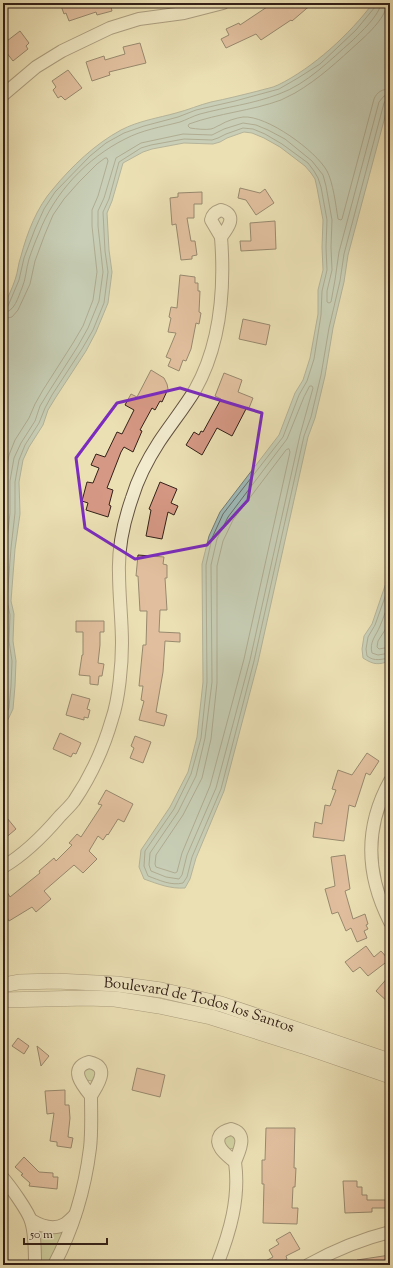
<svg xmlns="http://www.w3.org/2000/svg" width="393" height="1268" viewBox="0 0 393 1268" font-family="'Sorts Mill Goudy',serif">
	<rect width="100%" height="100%" fill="#ebe0b4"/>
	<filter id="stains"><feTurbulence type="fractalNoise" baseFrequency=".005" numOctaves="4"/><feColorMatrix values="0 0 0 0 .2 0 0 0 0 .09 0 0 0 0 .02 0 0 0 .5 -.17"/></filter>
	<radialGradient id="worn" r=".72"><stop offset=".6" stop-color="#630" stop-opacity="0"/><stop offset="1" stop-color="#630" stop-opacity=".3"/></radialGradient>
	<g fill="#b4c38f" stroke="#747254">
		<polygon points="96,1067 97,1078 92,1081 86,1080 83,1074 85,1068"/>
		<polygon points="226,1135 236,1135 236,1148 228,1149 224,1145 224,1137"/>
		<polygon points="41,1229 63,1230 63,1234 50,1265 41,1264 39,1233"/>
	</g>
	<g fill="#9ebab8" stroke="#737c78">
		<path d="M373,3h17v95l-42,157 -4,27 -11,46 -8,48 -10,42 -7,19 -50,225 -34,129 -28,67 -6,21 -5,9c-15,1 -27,-4 -41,-9l-5,-12 2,-17 29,-43 18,-35 9,-35 6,-55 -1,-118 7,-28 11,-24 59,-77 16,-42 8,-13 7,-22 8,-44v-24l5,-20 -1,-23 1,-27 -6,-32 -2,-9 -4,-6 -6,-7 -25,-19 -16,-9 -12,-5 -8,-1 -17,6 -7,4 -7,2 -29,-1 -32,6 -9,3 -20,11 -11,38 -5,12 2,37 3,22 -4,31 -12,29 -10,19 -30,46 -8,13 -5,15 -14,22 -6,13 -4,22 1,32 -5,35 -4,52 3,13 -1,27 3,20 -1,25 -2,23 -10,21v-422c4,-9 9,-19 12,-28 3,-8 3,-16 6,-24 6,-23 16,-49 32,-67 19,-23 42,-45 68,-59 17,-9 37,-12 55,-17 12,-3 23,-8 35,-11 15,-3 31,-7 47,-11 6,-2 14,-3 20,-6 35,-17 72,-51 95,-82z"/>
		<path d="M390,571v90c-12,4 -16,4 -27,-3l-1,-9 2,-13 8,-12z"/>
	</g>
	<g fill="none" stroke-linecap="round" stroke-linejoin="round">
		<g stroke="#686d68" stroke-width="1">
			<path d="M387,3c0,13 -18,30 -28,39 -21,19 -40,37 -64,51 -5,2 -9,5 -14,7 -30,11 -62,13 -92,24l-1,2 2,2c7,1 15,2 21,1 4,-1 6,-3 9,-4 6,-4 16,-7 23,-8 24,-2 73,34 84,54 6,11 9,35 11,48l3,1 1,-1 32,-120c3,-7 8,-10 16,-10"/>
			<polyline points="3,308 6,308 8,306 19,280 24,258 35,229 44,209 55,192 90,156 106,143 124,133 144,126 178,117 196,110 235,101 279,89 298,78 320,64 356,30 375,7 376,3"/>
			<path d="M3,313c12,-1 15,-16 19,-25 4,-9 4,-19 7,-29 3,-9 6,-17 10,-26 15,-40 48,-75 86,-94 17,-9 36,-12 55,-17 6,-2 13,-6 20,-8 26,-7 53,-10 79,-20 28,-10 51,-34 73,-53 8,-8 28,-26 29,-38"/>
			<polyline points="3,319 12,317 18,310 30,284 35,261 45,234 53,215 64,199 79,182 97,164 105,158 107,158 108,161 98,196 92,210 92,226 97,272 93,300 83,326 73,343 43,390 35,404 29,418 15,440 9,455 4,480 4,513 3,524"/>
			<polygon points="310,386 312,386 313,388 300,435 250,660 216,788 187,855 182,875 179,879 166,877 151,871 149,865 150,853 178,812 196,776 205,738 212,682 211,565 217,539 228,517 287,439 304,397"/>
			<polygon points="289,449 290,452 244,659 210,786 182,853 177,872 175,873 156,867 155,864 156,855 183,815 202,778 211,739 217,683 217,566 223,541 233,520 286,450"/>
			<path d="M390,583l-15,42 -7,12 -2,12 1,7c8,6 14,3 23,2"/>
			<polyline points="3,588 6,548 10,513 10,481 14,458 21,443 35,421 40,406 48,393 78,346 88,328 99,301 103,272 98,226 98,211 104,198 116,158 141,143 183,134 212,135 224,129 243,123 256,125 268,130 285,139 312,161 323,175 326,186 332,220 331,247 332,270 327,291 327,302 329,303 331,302 335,280 339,252 379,102 384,96 390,95"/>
			<path d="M390,598c-3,9 -6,19 -10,28 -4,10 -11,16 -8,27l6,2 12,-2"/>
			<path d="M3,604c3,13 1,25 1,38 2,21 6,46 -1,66"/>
			<polyline points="390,616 385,630 378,641 377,647 379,649 390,647"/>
			<path d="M3,720l6,-12 2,-22 1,-25 -3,-20 1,-26 -3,-15 4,-52 4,-35v-31l4,-22 6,-15 14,-22 6,-15 7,-13 30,-46 11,-19 11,-27 4,-31 -3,-21 -2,-39 6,-13 10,-37 22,-14 10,-3 33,-6 28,1 6,-2 8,-4 17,-6 10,1 12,5 17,10 26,19 6,8 4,7 3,9 6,33 -1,27 1,23 -5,21 -1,24 -7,44 -7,22 -8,14 -16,42 -60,77 -11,24 -6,27 1,117 -6,56 -10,36 -17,35 -29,42 -1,15 4,10c11,4 23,10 35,7l4,-6 5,-20 29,-68 33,-128 50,-225 7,-19 10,-42 8,-47 11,-47 4,-27 40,-151 2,-3h4"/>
		</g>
	</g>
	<g fill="#d59884" stroke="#332018">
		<polygon points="60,3 117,3 118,5 111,7 112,11 97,15 96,12 69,21 66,13 64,14"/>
		<polygon points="273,3 313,3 292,21 291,20 261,40 256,34 226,48 221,39 229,35 226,29 239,23 240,25"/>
		<polygon points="20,31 29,43 26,46 28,49 13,61 6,52 8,50 3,44"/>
		<polygon points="140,43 146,63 109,72 110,75 92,81 86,62 104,56 105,60 125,54 123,47"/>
		<polygon points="68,70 82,88 65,100 61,96 58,98 53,90 56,87 52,81"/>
		<polygon points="240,188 260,193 265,189 274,203 256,215 246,200 238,198"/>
		<polygon points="202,192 202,204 194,204 194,218 187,218 191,241 195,241 197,255 192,256 192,259 181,260 176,224 172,225 170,198 178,197 178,193"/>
		<polygon points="275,221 276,249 241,251 240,241 251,241 250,223"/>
		<polygon points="180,275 195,277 195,283 198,283 198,291 200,291 199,312 201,313 199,324 196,323 191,349 186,361 183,360 179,371 168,366 171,359 166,357 176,333 168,332 171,318 169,317 171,307 177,308"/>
		<polygon points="243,319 270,325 266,345 239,339"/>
		<polygon points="151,370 164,378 167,384 168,389 162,402 160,401 155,410 152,408 140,430 142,431 133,452 124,447 121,452 107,488 113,490 109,505 111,506 108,517 86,510 88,503 82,501 87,482 93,483 99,468 91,465 96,454 105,457 117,432 122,434 134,410 125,405 131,394 137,397"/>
		<polygon points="224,373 242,380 238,392 253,398 249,408 247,407 232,436 217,428 202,455 186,445 194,432 199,435 201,431 203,432 221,399 215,396"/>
		<polygon points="160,482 177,489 171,503 178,506 174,515 168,512 162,539 146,536 151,510 149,509"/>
		<polygon points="138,555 164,557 163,564 167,565 167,578 165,578 167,610 160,610 159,632 180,633 180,642 165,641 163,672 156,712 167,715 164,726 139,720 144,701 141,700 143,686 139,686 143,645 146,645 147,611 140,611 138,576 136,576"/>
		<polygon points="76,621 104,621 104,632 100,632 100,645 98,663 104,664 102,676 99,676 98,685 90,684 90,676 79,675 82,655 83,655 83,632 76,632"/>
		<polygon points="72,694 90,699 87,709 90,710 88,718 84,717 84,720 66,715"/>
		<polygon points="60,733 81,743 76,754 73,753 71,757 53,749"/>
		<polygon points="135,736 151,742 143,763 130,758 134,748 131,746"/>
		<polygon points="367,753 379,761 370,775 366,773 355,807 349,805 344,841 313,837 315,822 322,824 325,805 330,806 336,790 332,789 338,770 352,775"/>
		<polygon points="106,790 133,804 124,822 118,819 108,835 107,834 103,840 98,836 89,851 97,859 83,873 74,865 44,891 51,899 36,912 32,907 9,921 3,910 3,885 10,897 40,873 39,871 54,858 56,861 72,845 69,843 77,834 81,837 102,805 98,804"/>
		<polygon points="3,813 16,829 3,840"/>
		<polygon points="345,855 350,889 345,891 353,919 365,914 368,924 366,925 368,929 364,931 367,938 357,942 351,928 346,931 338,912 332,914 325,889 335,886 331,857"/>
		<polygon points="366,946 374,957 381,951 389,960 368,976 360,967 353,972 345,962"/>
		<polygon points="390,975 390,1004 376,991"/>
		<polygon points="18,1038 29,1046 24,1054 12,1046"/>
		<polygon points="37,1046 49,1056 41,1066"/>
		<polygon points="137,1068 165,1075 160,1097 132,1090"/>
		<polygon points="65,1090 65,1105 69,1105 70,1118 68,1137 73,1138 71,1148 57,1146 57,1142 50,1141 54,1113 47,1114 45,1091"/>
		<polygon points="266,1128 295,1128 294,1168 296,1168 295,1187 293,1187 292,1208 298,1208 297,1224 263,1223 264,1184 262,1184 262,1160 265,1160"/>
		<polygon points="24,1157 39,1172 53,1173 53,1177 58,1177 57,1189 29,1186 30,1183 21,1175 23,1174 15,1167"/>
		<polygon points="343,1181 357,1181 357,1187 362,1187 362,1195 367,1195 367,1200 390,1200 390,1208 372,1208 372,1212 345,1213"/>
		<polygon points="290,1232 300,1249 286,1256 287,1259 276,1265 258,1265 273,1257 269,1250 279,1244 276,1240"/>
		<polygon points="390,1255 390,1265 358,1265 357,1260"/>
	</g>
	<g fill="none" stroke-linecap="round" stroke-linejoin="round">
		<g stroke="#61503f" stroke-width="14">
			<g id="minor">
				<polyline points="3,95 36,67 62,51 110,28 139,19 184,13 223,3"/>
				<path d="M221,210c17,5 7,18 0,27l-10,-17c1,-5 4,-8 10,-10z"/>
				<path d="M390,781c-26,47 -24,94 0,141"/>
				<path d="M3,867c22,-13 40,-31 57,-51 5,-5 10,-10 14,-15 17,-25 30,-54 38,-82 7,-20 10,-55 10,-76 0,-23 -3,-47 -3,-70 -1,-25 5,-52 13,-75 6,-20 16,-39 27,-56 12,-18 25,-34 36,-52 26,-46 30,-101 26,-153"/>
				<path d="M89,1062c22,5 9,22 2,34 -9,-11 -23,-28 -2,-34z"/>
				<path d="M231,1129c18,5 8,22 4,33 -7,-6 -22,-16 -15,-27 3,-4 7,-5 11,-6z"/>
				<path d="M3,1178c7,8 25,33 28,43 4,12 4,31 4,44"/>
				<path d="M31,1220c10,6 22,11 34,4 3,-2 7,-6 10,-9"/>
				<path d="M54,1265c19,-36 31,-76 36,-117 2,-17 1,-35 1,-52"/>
				<path d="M217,1265c13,-33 23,-67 18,-103"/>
				<path d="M308,1265c25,-14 54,-26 82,-33"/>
			</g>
		</g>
		<g stroke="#61503f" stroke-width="16">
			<g id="tertiary">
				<path id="s1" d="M3,985l16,-3 37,-1 61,3 44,6 60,14 169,57"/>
				<polyline points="3,1000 87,998 115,999 159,1006 211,1017 303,1046 390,1076"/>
			</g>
		</g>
		<use href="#minor" stroke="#f2ebce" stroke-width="12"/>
		<use href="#tertiary" stroke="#f2ebce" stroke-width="15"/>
	</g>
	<path d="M0 0H393V1268H0ZM180,388l82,25 -14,87 -41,45 -72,14 -50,-31 -9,-70 41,-55z" fill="#ebe0b4" fill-opacity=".55" fill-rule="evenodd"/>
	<path fill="none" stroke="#7b2cbf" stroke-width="3" stroke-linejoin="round" d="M180,388l82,25 -14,87 -41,45 -72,14 -50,-31 -9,-70 41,-55z"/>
	<g text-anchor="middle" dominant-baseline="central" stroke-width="3" stroke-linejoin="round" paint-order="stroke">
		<g font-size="15" fill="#332018" stroke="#f2ebce">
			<text stroke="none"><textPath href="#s1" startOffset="199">Boulevard de Todos los Santos</textPath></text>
		</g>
	</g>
	<rect width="393" height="1268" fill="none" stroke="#ebe0b4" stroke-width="16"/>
	<rect x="4" y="4" width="385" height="1260" fill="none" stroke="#332018" stroke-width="2"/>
	<rect x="8" y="8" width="377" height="1252" fill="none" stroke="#332018"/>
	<path d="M24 1238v6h83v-6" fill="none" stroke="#332018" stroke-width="2"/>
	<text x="30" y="1238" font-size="12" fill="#332018" stroke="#f2ebce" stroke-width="3" paint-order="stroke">50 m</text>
	<rect width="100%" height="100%" filter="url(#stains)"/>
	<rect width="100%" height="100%" fill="url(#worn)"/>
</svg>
